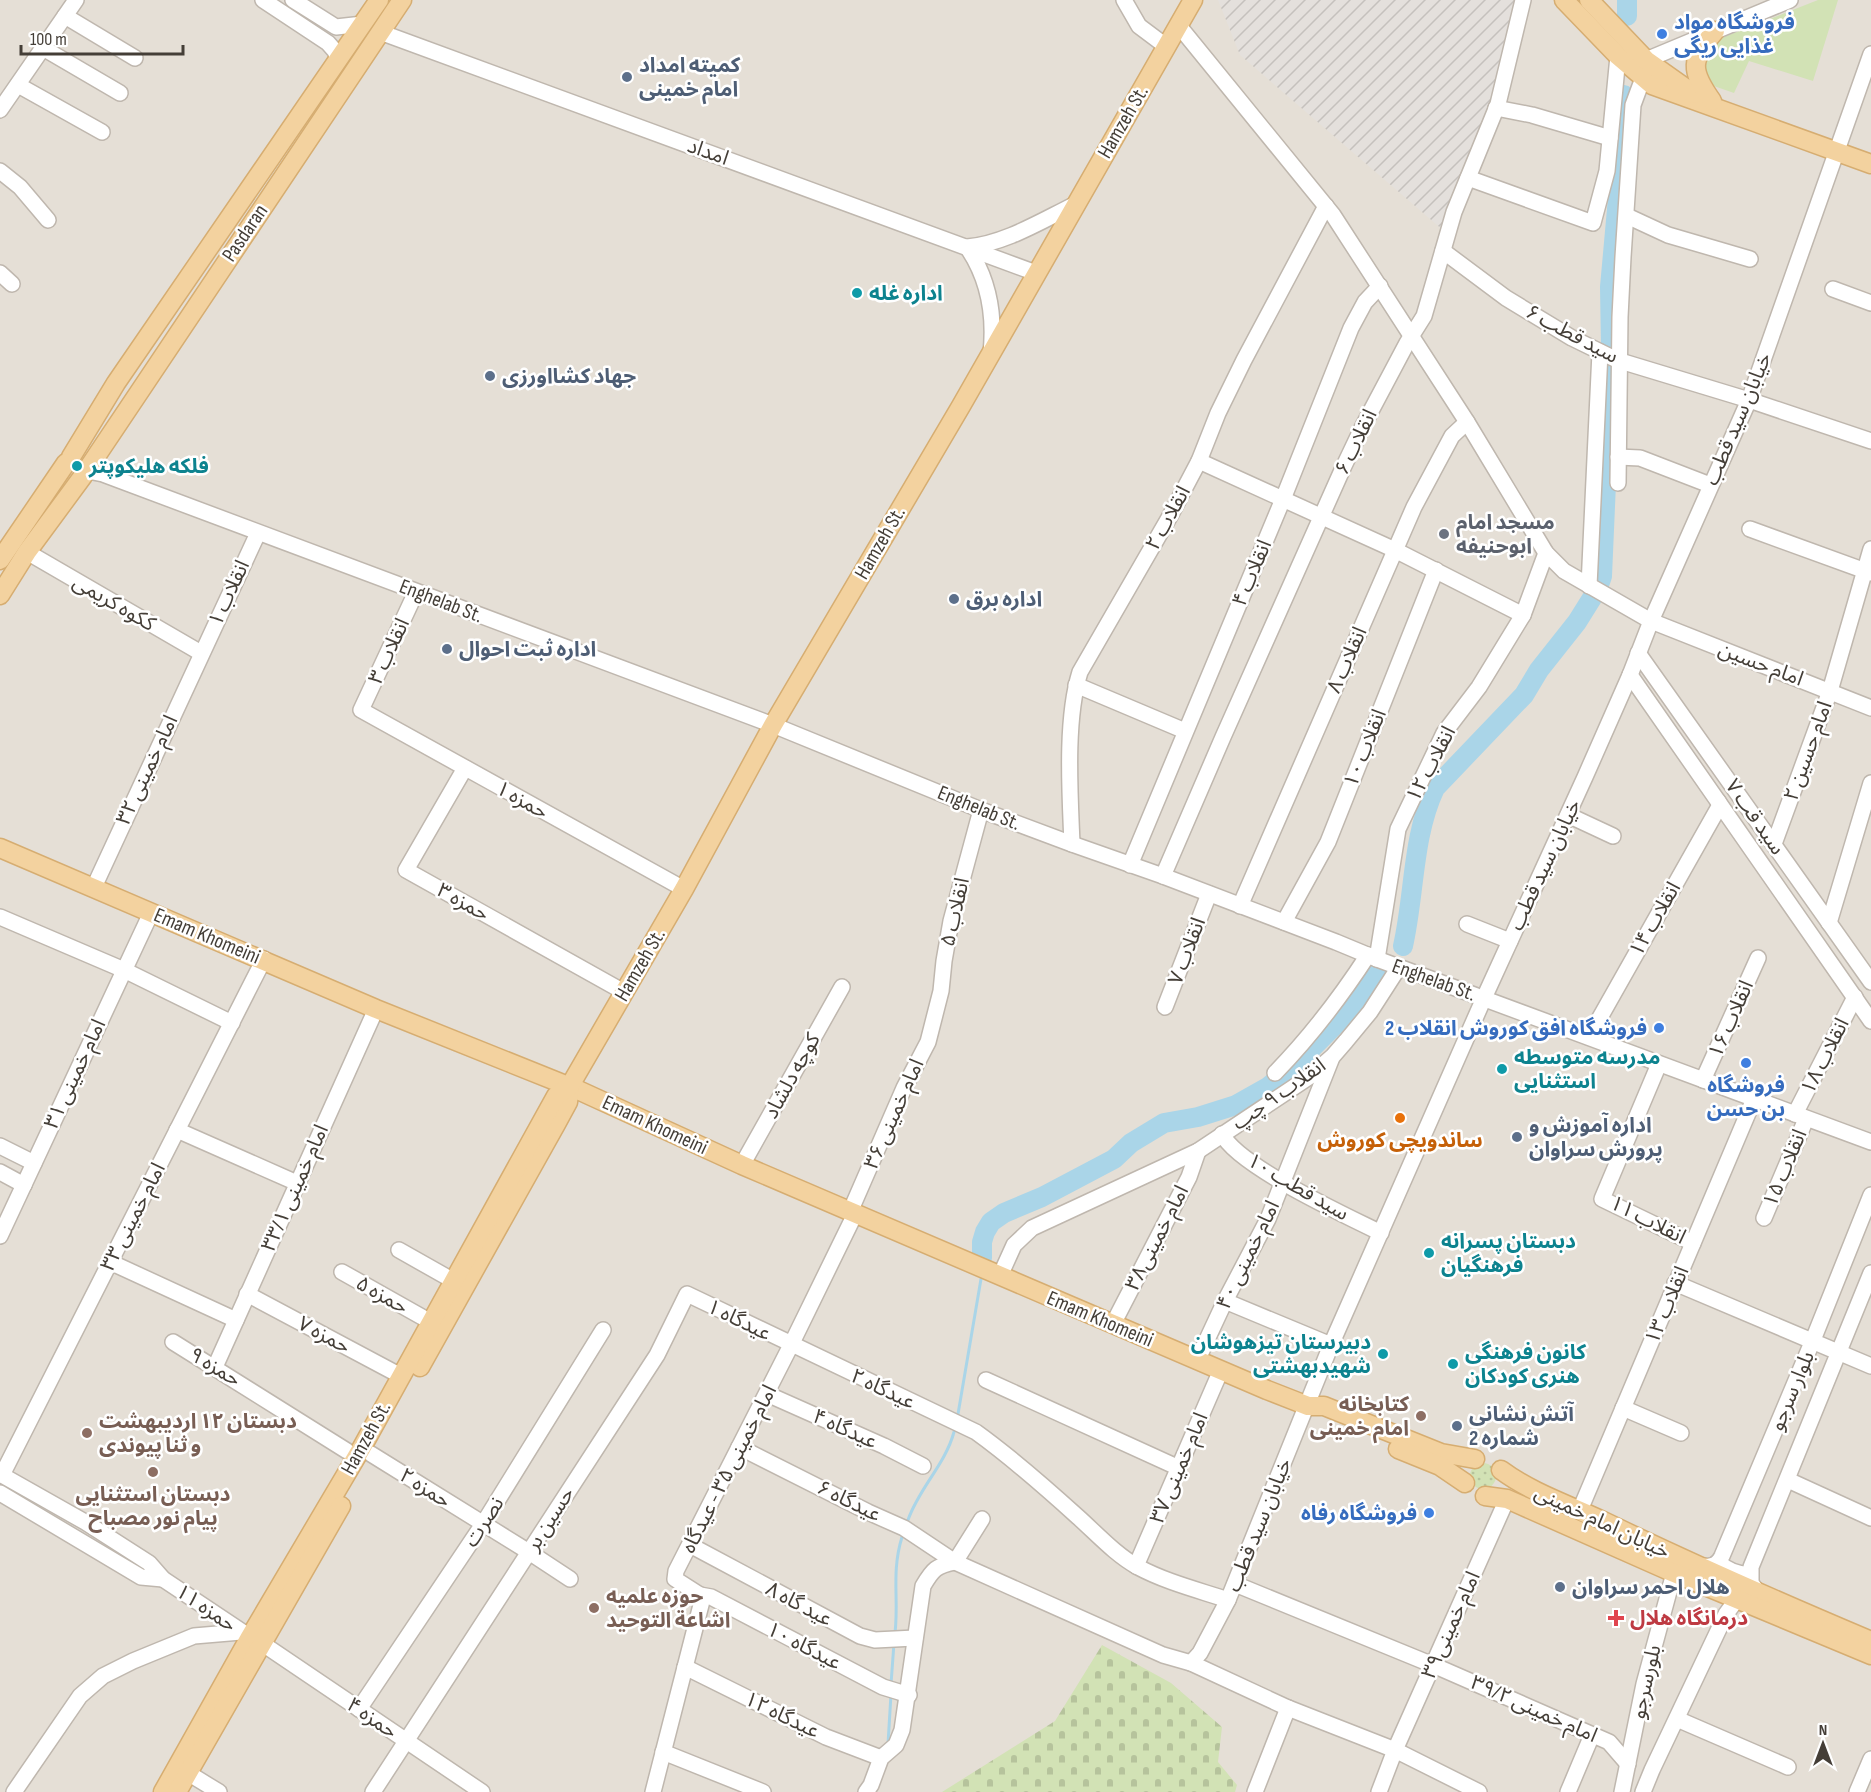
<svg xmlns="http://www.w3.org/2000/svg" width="1871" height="1792" viewBox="0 0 1871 1792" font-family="'Sofia Sans Condensed','Noto Sans Arabic',sans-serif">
	<defs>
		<pattern id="industrial-furrows" width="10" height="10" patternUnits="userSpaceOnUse" patternTransform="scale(1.5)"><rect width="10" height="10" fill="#e4e0dc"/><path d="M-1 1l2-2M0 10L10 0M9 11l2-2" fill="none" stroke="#c5c1bd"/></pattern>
		<pattern id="grass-dots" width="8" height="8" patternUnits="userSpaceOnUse" patternTransform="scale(1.5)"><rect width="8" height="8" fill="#d2e2b5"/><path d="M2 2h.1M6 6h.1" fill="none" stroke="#b6c39c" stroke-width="1.8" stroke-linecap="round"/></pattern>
		<pattern id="cemetery-stones" width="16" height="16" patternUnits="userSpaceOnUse" patternTransform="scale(1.5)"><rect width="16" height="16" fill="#d2e2b5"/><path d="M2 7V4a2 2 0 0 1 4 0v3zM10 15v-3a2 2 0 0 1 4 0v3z" fill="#b6c39c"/></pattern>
	</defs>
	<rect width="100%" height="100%" fill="#f2eee7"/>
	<rect fill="#e5dfd6" x="0" y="0" width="1871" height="1792"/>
	<polygon fill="url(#industrial-furrows)" points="1218,0 1516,0 1489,110 1444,231 1240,55"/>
	<circle fill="url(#grass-dots)" cx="1483" cy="1476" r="13"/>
	<polygon fill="url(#cemetery-stones)" points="1102,1645 1171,1683 1222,1727 1218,1762 1237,1785 1235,1792 942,1792 1055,1721"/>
	<polygon fill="#d2e2b5" points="1818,0 1838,0 1813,81 1749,61 1734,93 1711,85 1703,69 1706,47 1716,40"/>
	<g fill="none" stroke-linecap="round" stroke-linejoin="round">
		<g stroke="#aad5e8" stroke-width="3">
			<polyline points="958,1414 981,1279"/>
			<path d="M908,1520c11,-32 37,-55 46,-88"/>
			<path d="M895,1633c4,-35 -4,-60 7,-96"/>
			<polyline points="891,1684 894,1643"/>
			<polyline points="888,1744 891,1694"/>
		</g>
		<g stroke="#aad5e8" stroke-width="20">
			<polyline points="1627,16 1627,0"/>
			<polyline points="1611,348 1610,287 1621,165 1624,95"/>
			<polyline points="1600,582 1602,576 1611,367"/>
			<path d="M1403,946c12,-53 9,-109 32,-158l89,-93 15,-25 38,-48 15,-24"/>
			<polyline points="982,1258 982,1242 985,1232 991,1222 1004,1213 1042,1197 1114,1159 1131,1143 1164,1123 1198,1117 1236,1105 1268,1087 1296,1064 1351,1009 1376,975"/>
		</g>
		<g stroke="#bfb7ae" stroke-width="18">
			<g id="minor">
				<polyline points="263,0 328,43 335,51 338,60"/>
				<polyline points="293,0 336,27 363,24"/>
				<polyline points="1124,0 1139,26 1167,47"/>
				<polyline points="65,16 135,58"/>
				<polyline points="1179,26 1333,215 1467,422 1546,553 1564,571 1651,621 1871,708"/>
				<polyline points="380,32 1036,273"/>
				<polyline points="43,48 120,93"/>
				<polyline points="1641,65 1646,60 1790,0"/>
				<polyline points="18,85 102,132"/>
				<polyline points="1496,108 1532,115 1610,138"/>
				<polyline points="0,110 76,0"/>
				<polyline points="0,171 20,187 48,220"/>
				<polyline points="1468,178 1593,223 1607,171 1618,56"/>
				<polyline points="1627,216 1668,235 1750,259"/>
				<polyline points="1443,251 1506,298 1572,338 1617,360 1749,400 1871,441"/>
				<polyline points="0,273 12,284"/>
				<polyline points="1833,289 1871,303"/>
				<path d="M991,353c4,-38 -2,-74 -24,-106 37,-3 74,-26 107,-42"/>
				<polyline points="1618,457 1640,458 1710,485"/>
				<polyline points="1199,461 1395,550 1523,615"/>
				<polyline points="88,471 103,474 773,725 981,810 1072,844 1163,876 1336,942 1377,959 1871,1142"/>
				<polyline points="1618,483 1620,317 1623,257 1633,105 1643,78"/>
				<polyline points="1750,529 1871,573"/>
				<polyline points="27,552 201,653"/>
				<polyline points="1589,586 1600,352"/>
				<polyline points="416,592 361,710 684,889"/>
				<polyline points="1638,653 1871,982"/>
				<polyline points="1630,675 1871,1021"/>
				<polyline points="1076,685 1185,731"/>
				<polyline points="465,768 406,870 624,992"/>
				<polyline points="1568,815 1613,836"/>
				<path d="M1072,844c-2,-51 -7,-124 8,-172l90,-156 29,-55 19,-48 26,-53 82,-154"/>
				<polyline points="1774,844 1830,691 1871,549"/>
				<polyline points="1130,865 1283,499 1351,328 1365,302 1380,286"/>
				<polyline points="1163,876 1223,737 1343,468 1363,426 1407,343 1424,316 1454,212 1498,104 1523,0"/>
				<polyline points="94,887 258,533"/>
				<polyline points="1240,906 1414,507 1452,436 1467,422"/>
				<polyline points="0,917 124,970 232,1023"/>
				<polyline points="1284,922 1328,842 1436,570"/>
				<polyline points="1829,923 1871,783"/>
				<polyline points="1467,924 1510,941"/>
				<polyline points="1377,959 1398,829 1444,733 1479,687 1523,615 1546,553"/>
				<polyline points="1165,1007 1209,894"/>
				<polyline points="1589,1037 1720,805 1718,801"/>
				<polyline points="1659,1064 1602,1199 1693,1243"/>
				<path d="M1275,1073c36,-37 65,-75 93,-118"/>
				<polyline points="1703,1080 1758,958"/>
				<polyline points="1795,1114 1855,997"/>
				<polyline points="177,1130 297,1183"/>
				<path d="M1222,1134c16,32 123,81 159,99"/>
				<polyline points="0,1146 34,1163"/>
				<polyline points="742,1165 842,987"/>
				<polyline points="0,1172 24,1185"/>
				<polyline points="850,1212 904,1088 928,1042 941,991 944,961 951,921 981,810"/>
				<polyline points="1764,1218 1806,1119"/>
				<polyline points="0,1236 151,913"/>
				<polyline points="399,1250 445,1276"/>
				<polyline points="110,1262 236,1320"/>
				<polyline points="342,1272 422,1317"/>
				<polyline points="1000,1276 1014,1245 1032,1228 1198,1151 1309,1077 1333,1056 1346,1041 1370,1012 1399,967"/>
				<polyline points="1675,1283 1871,1366"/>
				<polyline points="247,1294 401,1376"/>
				<polyline points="1225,1301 1331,1345"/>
				<polyline points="1113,1324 1189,1177 1198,1151"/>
				<polyline points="173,1342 347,1451"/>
				<polyline points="1197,1361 1225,1301 1268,1219 1331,1060"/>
				<polyline points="215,1367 376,1009"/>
				<polyline points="986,1380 1179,1468"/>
				<polyline points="767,1394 884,1446 923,1466"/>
				<polyline points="1623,1408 1681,1433"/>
				<polyline points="739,1447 868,1512 904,1528 955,1562 1163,1655 1191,1663 1288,1708 1395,1750 1479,1792"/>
				<polyline points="371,1454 529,1552 570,1579"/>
				<polyline points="0,1474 85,1522 149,1563 163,1579 250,1637"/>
				<polyline points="2,1475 264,959"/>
				<polyline points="1788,1480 1871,1518"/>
				<polyline points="0,1493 141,1577 163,1579"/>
				<polyline points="1580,1510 1754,1099"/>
				<polyline points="690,1545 860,1636 875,1640 915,1638"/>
				<path d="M1719,1562c8,9 20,12 31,13"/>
				<polyline points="1136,1566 1221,1370"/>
				<path d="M1697,1566c12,1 20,1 25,-10l91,-216 58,-145"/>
				<polyline points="1235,1584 1433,1665 1609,1742 1628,1764"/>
				<polyline points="1759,1594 1751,1583 1751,1567 1871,1273"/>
				<polyline points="700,1595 711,1597 883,1687 909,1695"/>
				<polyline points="263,1644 482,1792"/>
				<polyline points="1191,1663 1200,1653 1228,1600 1331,1345 1484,998 1585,777 1630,675 1651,621 1749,400 1871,54"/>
				<polyline points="685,1667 826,1737 881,1758"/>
				<polyline points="359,1709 483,1524 603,1330"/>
				<polyline points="1677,1719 1788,1767"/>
				<polyline points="663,1752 763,1792"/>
				<polyline points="188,1773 219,1792"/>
				<polyline points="14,1792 80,1696 103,1676 133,1661 194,1636 241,1632"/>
				<path d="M373,1792l284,-437 30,-61 289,138c36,26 69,55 102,85 19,17 38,38 60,50 28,15 60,23 90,33"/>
				<polyline points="653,1792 702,1601 700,1595 675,1579 676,1571 791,1345 855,1214"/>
				<path d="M866,1792l5,-7 10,-27 15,-13 6,-15 21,-144c10,-17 13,-20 32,-24l27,-43"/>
				<polyline points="1255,1792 1288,1708"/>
				<polyline points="1379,1792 1395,1750 1507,1499"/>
				<polyline points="1568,1792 1592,1735"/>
				<polyline points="1622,1792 1644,1684 1674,1573"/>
				<polyline points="1643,1792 1652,1770 1726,1614 1737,1599"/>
				<polyline points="1857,1792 1871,1759"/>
			</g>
		</g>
		<g stroke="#d6ad71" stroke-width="21">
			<g id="major">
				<polyline points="1564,0 1618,56 1652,85 1871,164"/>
				<polyline points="1589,0 1646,60 1694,94"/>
				<path d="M1712,101c-22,-31 -22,-41 3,-70"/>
				<polyline points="71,457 116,383 379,0"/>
				<polyline points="89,467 402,0"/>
				<polyline points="0,560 66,463"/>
				<polyline points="0,595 27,552 83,476"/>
				<polyline points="0,848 376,1009 578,1090 742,1165 1267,1390 1308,1406 1324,1406 1441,1453 1475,1459"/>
				<polyline points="420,1367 556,1124 568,1102 570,1086"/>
				<polyline points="1398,1449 1440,1466 1465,1483"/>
				<path d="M1501,1470c31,23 68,35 102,51 89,43 178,82 268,120"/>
				<polyline points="1485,1496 1507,1499 1674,1573 1871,1655"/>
				<polyline points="163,1792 250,1637 361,1449 556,1096 570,1086 575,1077 684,889 773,725 961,406 1193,0"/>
				<polyline points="177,1792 341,1506"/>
			</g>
		</g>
		<use href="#minor" stroke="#fff" stroke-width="15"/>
		<use href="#major" stroke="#f3d29f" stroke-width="18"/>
	</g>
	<g fill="#3f7fe0" stroke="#fff" stroke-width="2">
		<circle cx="1662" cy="34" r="6"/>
		<circle cx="1659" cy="1028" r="6"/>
		<circle cx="1746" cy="1063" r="6"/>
		<circle cx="1429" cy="1513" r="6"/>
	</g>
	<g fill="#5c6f8a" stroke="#fff" stroke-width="2">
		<circle cx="627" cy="77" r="6"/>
		<circle cx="490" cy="376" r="6"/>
		<circle cx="954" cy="599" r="6"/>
		<circle cx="447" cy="649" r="6"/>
		<circle cx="1517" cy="1137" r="6"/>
		<circle cx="1457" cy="1426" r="6"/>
		<circle cx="1560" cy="1587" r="6"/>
	</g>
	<g fill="#0f9aa8" stroke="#fff" stroke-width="2">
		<circle cx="857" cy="293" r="6"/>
		<circle cx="77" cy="466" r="6"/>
		<circle cx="1502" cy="1069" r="6"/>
		<circle cx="1429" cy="1253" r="6"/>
		<circle cx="1383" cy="1354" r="6"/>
		<circle cx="1453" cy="1364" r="6"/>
	</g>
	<circle fill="#6b7280" stroke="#fff" stroke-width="2" cx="1444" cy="534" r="6"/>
	<circle fill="#e8710a" stroke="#fff" stroke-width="2" cx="1400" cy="1118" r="6"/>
	<g fill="#8d6e63" stroke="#fff" stroke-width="2">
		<circle cx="1421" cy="1416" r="6"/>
		<circle cx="87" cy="1433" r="6"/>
		<circle cx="153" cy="1472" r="6"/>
		<circle cx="594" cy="1608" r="6"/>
	</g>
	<path fill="#e0444e" stroke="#fff" stroke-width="2" d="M1613 1609h6v6h6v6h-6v6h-6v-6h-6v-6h6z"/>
	<g text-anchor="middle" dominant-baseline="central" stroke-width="5" stroke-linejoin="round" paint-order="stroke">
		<g font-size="21" font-weight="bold" fill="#366cbe" stroke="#fff" text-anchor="end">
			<text x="1674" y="22" text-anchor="start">فروشگاه مواد<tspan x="1674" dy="24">غذایی ریگی</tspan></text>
			<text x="1647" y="1028">فروشگاه افق کوروش انقلاب 2</text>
			<text x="1746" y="1085" text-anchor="middle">فروشگاه<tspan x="1746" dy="24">بن حسن</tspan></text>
			<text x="1417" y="1513">فروشگاه رفاه</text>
		</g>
		<g font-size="21" font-weight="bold" fill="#4e5e75" stroke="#fff" text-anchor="start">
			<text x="639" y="65">کمیته امداد<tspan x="639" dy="24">امام خمینی</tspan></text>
			<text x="502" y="376">جهاد کشااورزی</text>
			<text x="966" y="599">اداره برق</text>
			<text x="459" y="649">اداره ثبت احوال</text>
			<text x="1529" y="1125">اداره آموزش و<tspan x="1529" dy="24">پرورش سراوان</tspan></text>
			<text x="1469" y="1414">آتش نشانی<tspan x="1469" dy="24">شماره 2</tspan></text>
			<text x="1572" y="1587">هلال احمر سراوان</text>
		</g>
		<g font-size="21" fill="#443e37" stroke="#fff">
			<text transform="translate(1123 122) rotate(-60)">Hamzeh St.</text>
			<text transform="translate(708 152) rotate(20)">امداد</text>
			<text transform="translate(245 233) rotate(-56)">Pasdaran</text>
			<text transform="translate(1572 334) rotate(28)">سید قطب ۶</text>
			<text transform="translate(1738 419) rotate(-67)">خیابان سید قطب</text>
			<text transform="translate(1356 442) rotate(-64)">انقلاب ۶</text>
			<text transform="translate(1168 518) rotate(-61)">انقلاب ۲</text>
			<text transform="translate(880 543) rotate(-60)">Hamzeh St.</text>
			<text transform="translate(1252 573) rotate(-67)">انقلاب ۴</text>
			<text transform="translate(229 593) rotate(-65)">انقلاب ۱</text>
			<text transform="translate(441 601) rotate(21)">Enghelab St.</text>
			<text transform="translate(114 603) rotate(30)">ککوه کریمی</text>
			<text transform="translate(389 651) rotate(-65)">انقلاب ۳</text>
			<text transform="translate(1347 660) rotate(-66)">انقلاب ۸</text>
			<text transform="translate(1761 664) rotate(21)">امام حسین</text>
			<text transform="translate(1365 748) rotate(-68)">انقلاب ۱۰</text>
			<text transform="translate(1808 751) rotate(-70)">امام حسین ۲</text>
			<text transform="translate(1431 764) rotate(-62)">انقلاب ۱۲</text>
			<text transform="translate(147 770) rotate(-65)">امام خمینی ۳۲</text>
			<text transform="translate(522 800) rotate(29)">حمزه ۱</text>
			<text transform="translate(979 808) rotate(22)">Enghelab St.</text>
			<text transform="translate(1755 817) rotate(55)">سید قب ۷</text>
			<text transform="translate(1545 865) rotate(-65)">خیابان سید قطب</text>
			<text transform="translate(463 902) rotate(29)">حمزه ۳</text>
			<text transform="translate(955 912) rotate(-77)">انقلاب ۵</text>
			<text transform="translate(1655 919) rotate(-60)">انقلاب ۱۴</text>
			<text transform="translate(207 936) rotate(23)">Emam Khomeini</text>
			<text transform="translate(1187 951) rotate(-69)">انقلاب ۷</text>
			<text transform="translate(640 965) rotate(-60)">Hamzeh St.</text>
			<text transform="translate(1434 980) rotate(20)">Enghelab St.</text>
			<text transform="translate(1731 1019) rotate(-66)">انقلاب ۱۶</text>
			<text transform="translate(1825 1056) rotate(-63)">انقلاب ۱۸</text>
			<text transform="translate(75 1074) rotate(-65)">امام خمینی ۳۱</text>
			<text transform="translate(792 1076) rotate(-61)">کوچه دلشاد</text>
			<text transform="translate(1279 1094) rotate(-35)">انقلاب ۹ چپ</text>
			<text transform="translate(894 1114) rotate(-66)">امام خمینی ۳۶</text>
			<text transform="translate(655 1125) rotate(25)">Emam Khomeini</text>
			<text transform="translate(1785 1168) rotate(-67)">انقلاب ۱۵</text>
			<text transform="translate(1298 1187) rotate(30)">سید قطب ۱۰</text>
			<text transform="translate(295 1188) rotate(-66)">امام خمینی ۳۳/۱</text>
			<text transform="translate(133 1217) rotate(-63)">امام خمینی ۳۳</text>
			<text transform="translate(1648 1220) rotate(27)">انقلاب ۱۱</text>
			<text transform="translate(1157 1238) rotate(-63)">امام خمینی۳۸</text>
			<text transform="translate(1248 1255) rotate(-64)">امام خمینی ۴۰</text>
			<text transform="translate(382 1295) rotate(29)">حمزه ۵</text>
			<text transform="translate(1667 1305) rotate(-67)">انقلاب ۱۳</text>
			<text transform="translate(1100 1319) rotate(23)">Emam Khomeini</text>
			<text transform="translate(739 1320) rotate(26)">عیدگاه ۱</text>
			<text transform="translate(324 1335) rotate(28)">حمزه ۷</text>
			<text transform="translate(215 1367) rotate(31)">حمزه ۹</text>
			<text transform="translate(883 1389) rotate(25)">عیدگاه ۲</text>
			<text transform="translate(1792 1391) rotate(-67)">بلوار سرجو</text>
			<text transform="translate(845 1429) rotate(24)">عیدگاه ۴</text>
			<text transform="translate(366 1438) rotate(-61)">Hamzeh St.</text>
			<text transform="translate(1179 1468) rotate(-67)">امام خمینی ۳۷</text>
			<text transform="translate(729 1469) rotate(-63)">امام خمینی ۳۵ - عیدگاه</text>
			<text transform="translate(425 1488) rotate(32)">حمزه ۲</text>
			<text transform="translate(849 1501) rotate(26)">عیدگاه ۶</text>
			<text transform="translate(550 1519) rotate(-57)">حسین بر</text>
			<text transform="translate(484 1522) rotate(-57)">نصرت</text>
			<text transform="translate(1602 1522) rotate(25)">خیابان امام خمینی</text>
			<text transform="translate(1259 1525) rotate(-68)">خیابان سید قطب</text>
			<text transform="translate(799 1604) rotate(28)">عید گاه ۸</text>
			<text transform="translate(206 1608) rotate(34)">حمزه ۱۱</text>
			<text transform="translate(1451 1625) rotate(-66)">امام خمینی۳۹</text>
			<text transform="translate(804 1646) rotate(27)">عیدگاه ۱۰</text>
			<text transform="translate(1646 1682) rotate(-77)">بلورسرجو</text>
			<text transform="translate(1534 1709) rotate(24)">امام خمینی ۳۹/۲</text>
			<text transform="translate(782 1715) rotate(26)">عیدگاه ۱۲</text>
			<text transform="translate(372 1718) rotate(34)">حمزه ۴</text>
		</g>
		<g font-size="21" font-weight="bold" fill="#0d838f" stroke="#fff" text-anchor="start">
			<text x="869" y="293">اداره غله</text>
			<text x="89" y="466">فلکه هلیکوپتر</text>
			<text x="1514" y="1057">مدرسه متوسطه<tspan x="1514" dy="24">استثنایی</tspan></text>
			<text x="1441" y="1241">دبستان پسرانه<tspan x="1441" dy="24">فرهنگیان</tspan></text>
			<text x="1371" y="1342" text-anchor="end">دبیرستان تیزهوشان<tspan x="1371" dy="24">شهیدبهشتی</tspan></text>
			<text x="1465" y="1352">کانون فرهنگی<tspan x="1465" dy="24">هنری کودکان</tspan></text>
		</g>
		<g font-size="21" font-weight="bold" fill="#5b616d" stroke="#fff" text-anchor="start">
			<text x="1456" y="522">مسجد امام<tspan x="1456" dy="24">ابوحنیفه</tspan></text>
		</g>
		<g font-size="21" font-weight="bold" fill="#c56008" stroke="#fff">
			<text x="1400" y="1140">ساندویچی کوروش</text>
		</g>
		<g font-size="21" font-weight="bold" fill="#785e54" stroke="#fff" text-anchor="start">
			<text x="1409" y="1404" text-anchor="end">کتابخانه<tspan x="1409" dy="24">امام خمینی</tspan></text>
			<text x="99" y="1421">دبستان ۱۲ اردیبهشت<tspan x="99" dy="24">و ثنا پیوندی</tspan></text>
			<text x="153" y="1494" text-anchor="middle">دبستان استثنایی<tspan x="153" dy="24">پیام نور مصباح</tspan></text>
			<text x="606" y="1596">حوزه علمیه<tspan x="606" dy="24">اشاعة التوحید</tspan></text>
		</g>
		<g font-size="21" font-weight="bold" fill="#be3a42" stroke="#fff" text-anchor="start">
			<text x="1630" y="1618">درمانگاه هلال</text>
		</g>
	</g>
	<g transform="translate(1823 1744)" stroke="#ffffff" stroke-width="4.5" paint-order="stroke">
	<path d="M0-4.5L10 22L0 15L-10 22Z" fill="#443e37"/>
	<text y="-9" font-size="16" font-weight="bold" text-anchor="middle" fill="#443e37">N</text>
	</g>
	<path d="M21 45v9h162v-9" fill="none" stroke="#443e37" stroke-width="3"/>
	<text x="30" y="45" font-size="18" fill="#443e37" stroke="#ffffff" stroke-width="4.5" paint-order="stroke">100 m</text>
</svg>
